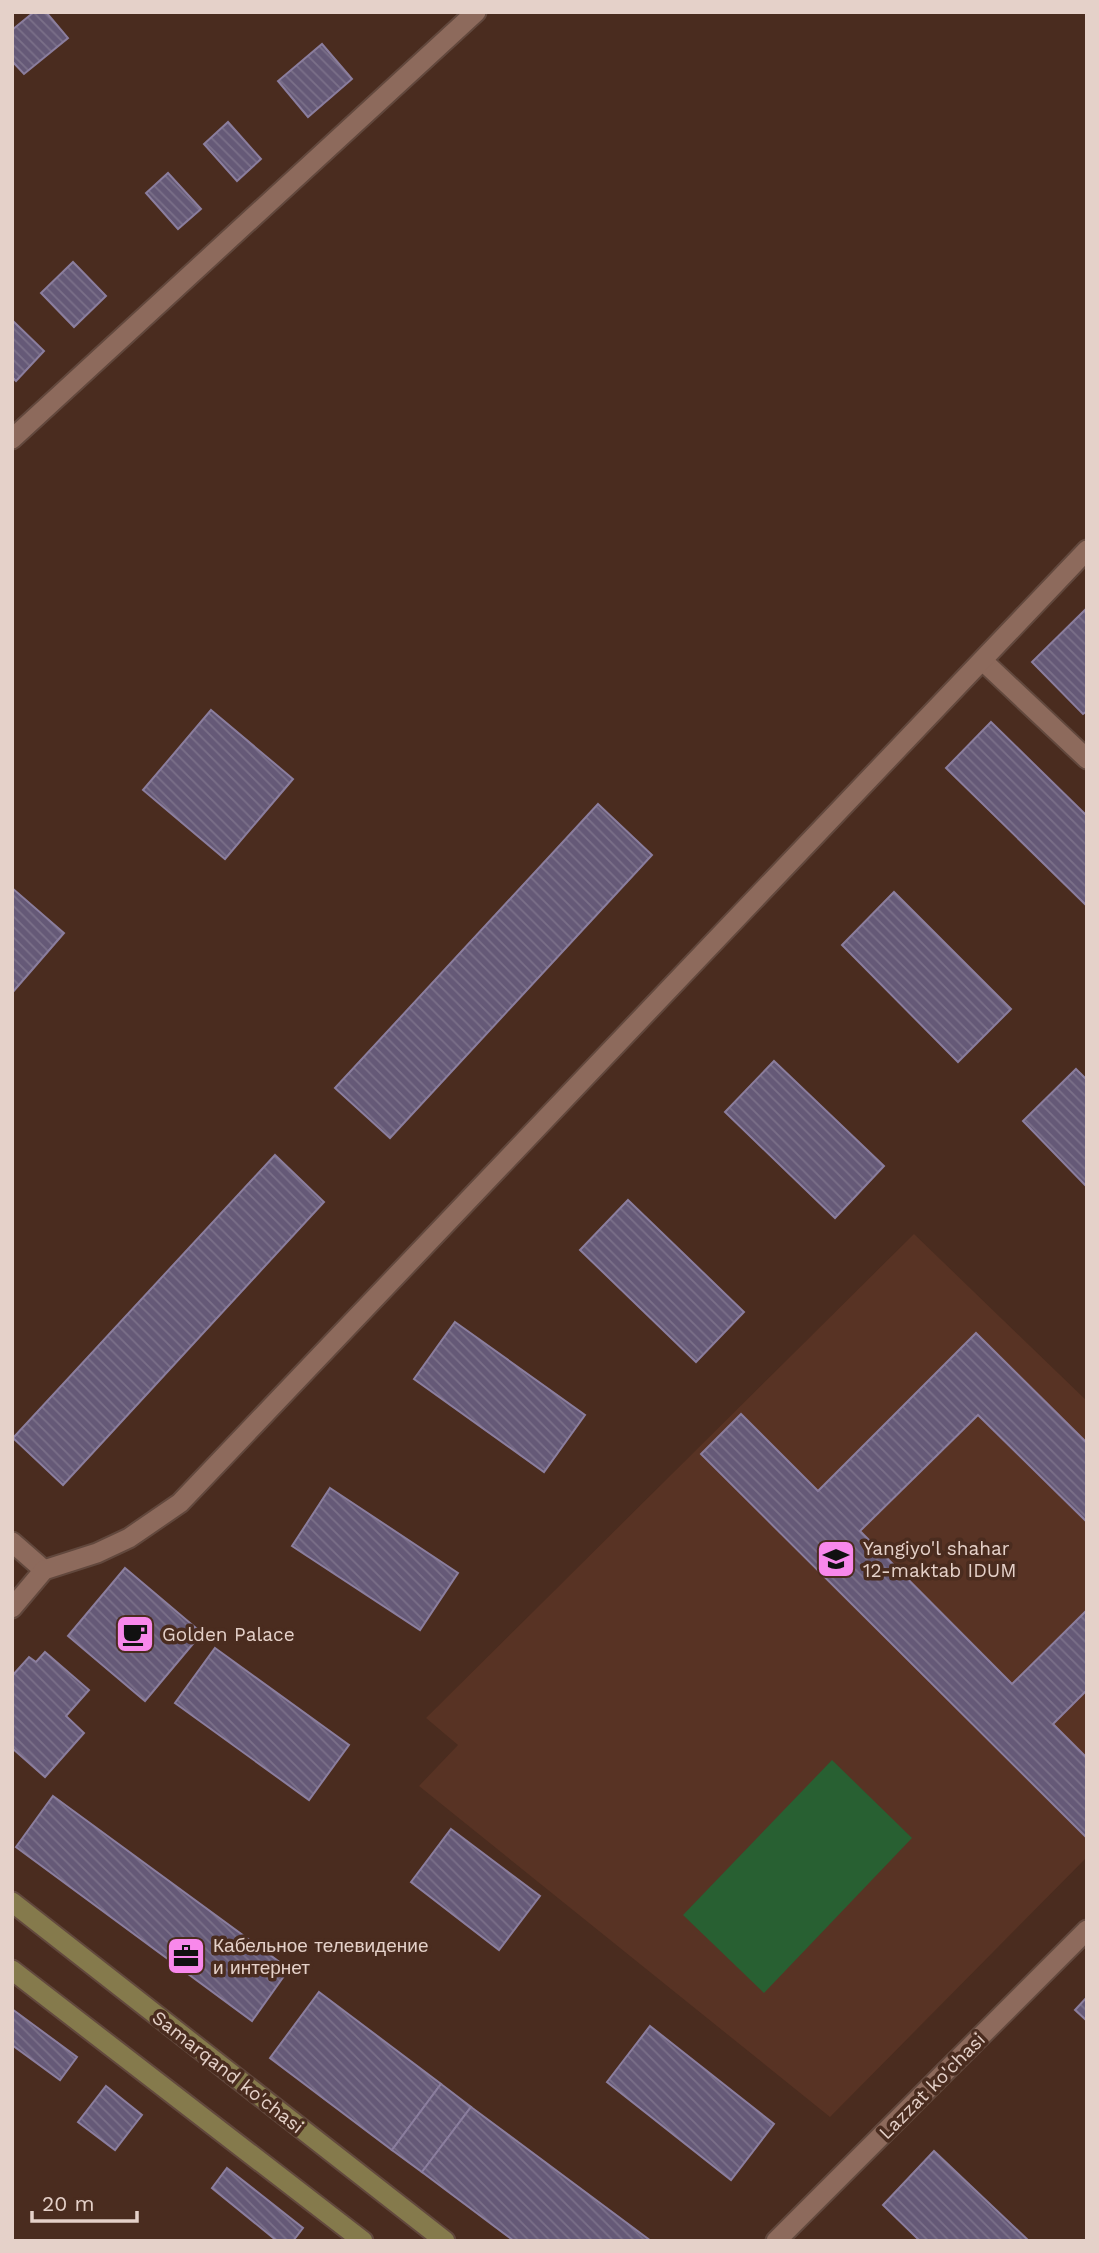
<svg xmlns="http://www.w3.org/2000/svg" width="1099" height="2253" viewBox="0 0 1099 2253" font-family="'Work Sans',sans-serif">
	<defs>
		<pattern id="building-back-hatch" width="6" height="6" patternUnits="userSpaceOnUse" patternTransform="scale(1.75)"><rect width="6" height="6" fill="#655977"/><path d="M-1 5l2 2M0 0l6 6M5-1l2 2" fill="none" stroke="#7b7089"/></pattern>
	</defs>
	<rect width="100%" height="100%" fill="#4a2c1f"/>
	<polygon fill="#583324" points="914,1234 1087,1401 1087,1857 830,2117 419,1786 458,1745 426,1718"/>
	<polygon fill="#286032" points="832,1760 912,1838 764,1993 683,1915"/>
	<g fill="url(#building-back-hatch)" stroke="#8b7e9e" stroke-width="2">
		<polygon points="34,12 46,12 68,38 24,74 12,61 12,30"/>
		<polygon points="322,44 352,79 308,117 278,81"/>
		<polygon points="228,122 261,159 237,181 204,144"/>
		<polygon points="168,173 201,209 178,229 146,193"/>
		<polygon points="73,262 106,296 74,327 41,293"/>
		<polygon points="12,320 44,351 16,381 12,377"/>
		<polygon points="1087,608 1087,711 1083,714 1032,662"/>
		<polygon points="211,710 293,779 225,859 143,790"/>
		<polygon points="991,722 1087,816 1087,906 946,768"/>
		<polygon points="598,804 652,855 390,1138 335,1088"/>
		<polygon points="12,888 64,933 12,993"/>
		<polygon points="894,892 1011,1009 958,1062 842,945"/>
		<polygon points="774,1061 884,1166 835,1218 725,1112"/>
		<polygon points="1076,1069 1087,1080 1087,1187 1023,1121"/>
		<polygon points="275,1155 324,1202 63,1485 13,1438"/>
		<polygon points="628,1200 744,1312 696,1362 580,1250"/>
		<polygon points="455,1322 585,1415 544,1472 414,1379"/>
		<polygon points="976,1333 1087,1443 1087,1522 978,1415 860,1531 1012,1684 1087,1610 1087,1690 1053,1724 1087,1758 1087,1838 701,1454 741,1414 818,1491"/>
		<polygon points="330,1488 458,1573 420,1630 292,1546"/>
		<polygon points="125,1568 202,1633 145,1701 68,1636"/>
		<polygon points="215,1648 349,1745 309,1800 175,1703"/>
		<polygon points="45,1652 89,1690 66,1716 84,1733 45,1777 12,1748 12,1676 29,1657 36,1662"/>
		<polygon points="53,1796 289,1969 252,2021 16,1847"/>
		<polygon points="451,1829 540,1896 499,1950 411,1882"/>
		<polygon points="319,1992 441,2084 392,2150 270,2058"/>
		<polygon points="1087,1997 1087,2021 1075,2010"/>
		<polygon points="12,2009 77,2057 60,2080 12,2045"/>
		<polygon points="650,2026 774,2124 731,2180 607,2082"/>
		<polygon points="441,2084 471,2107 422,2172 392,2150"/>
		<polygon points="106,2086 142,2115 115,2150 78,2122"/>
		<polygon points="471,2107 651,2241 514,2241 422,2172"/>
		<polygon points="934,2151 1029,2241 920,2241 883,2205"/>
		<polygon points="227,2168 303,2228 293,2241 277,2241 212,2188"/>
	</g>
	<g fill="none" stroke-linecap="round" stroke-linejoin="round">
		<g stroke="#62483d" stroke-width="23">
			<g id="minor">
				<polyline points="12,439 476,12"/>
				<polyline points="983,661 1087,759"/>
				<polyline points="12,1542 44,1570"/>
				<polyline points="12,1608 44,1570 97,1553 129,1538 180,1503 1087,550"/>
				<polyline points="776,2241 1087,1930"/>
			</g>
		</g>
		<g stroke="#62483d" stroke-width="23">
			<g id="secondary">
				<polyline points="12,1902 445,2241"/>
				<polyline points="12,1970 363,2241"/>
			</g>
		</g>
		<use href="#minor" stroke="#8d6a5c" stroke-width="19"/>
		<use href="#secondary" stroke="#857a4c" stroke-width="19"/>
	</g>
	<defs>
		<g id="school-square" transform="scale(2.0125)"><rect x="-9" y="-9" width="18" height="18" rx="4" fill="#f888eb" stroke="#4a2c1f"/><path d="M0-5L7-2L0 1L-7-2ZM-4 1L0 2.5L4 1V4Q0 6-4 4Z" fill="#111"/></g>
		<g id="cafe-square" transform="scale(2.0125)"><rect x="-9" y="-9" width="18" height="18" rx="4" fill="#f888eb" stroke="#4a2c1f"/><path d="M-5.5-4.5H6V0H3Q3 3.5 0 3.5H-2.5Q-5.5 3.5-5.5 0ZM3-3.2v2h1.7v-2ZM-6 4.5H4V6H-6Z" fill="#111"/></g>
		<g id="office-square" transform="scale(2.0125)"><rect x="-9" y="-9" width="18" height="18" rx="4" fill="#f888eb" stroke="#4a2c1f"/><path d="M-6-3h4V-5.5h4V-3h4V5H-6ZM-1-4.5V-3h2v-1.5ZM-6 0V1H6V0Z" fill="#111"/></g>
	</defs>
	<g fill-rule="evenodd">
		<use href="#school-square" x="836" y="1559"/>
		<use href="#cafe-square" x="135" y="1634"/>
		<use href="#office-square" x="186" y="1956"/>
	</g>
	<g text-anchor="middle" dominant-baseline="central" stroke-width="7" stroke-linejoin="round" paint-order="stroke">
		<g font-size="19" fill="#e5d1c9" stroke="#4a2c1f" text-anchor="start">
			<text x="863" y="1548">Yangiyo'l shahar<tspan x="863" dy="22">12-maktab IDUM</tspan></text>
			<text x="162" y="1634">Golden Palace</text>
			<text x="213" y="1945">Кабельное телевидение<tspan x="213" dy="22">и интернет</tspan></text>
		</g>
		<g font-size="19" fill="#e5d1c9" stroke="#4a2c1f">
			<text transform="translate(228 2072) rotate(38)">Samarqand ko'chasi</text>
			<text transform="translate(932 2086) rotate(-45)">Lazzat ko'chasi</text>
		</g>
	</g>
	<rect width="1099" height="2253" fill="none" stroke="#e5d1c9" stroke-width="28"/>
	<path d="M32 2211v10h105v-10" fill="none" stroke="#e5d1c9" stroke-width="3.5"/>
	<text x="42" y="2211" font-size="21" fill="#e5d1c9" stroke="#4a2c1f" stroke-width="5" paint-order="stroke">20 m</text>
</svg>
